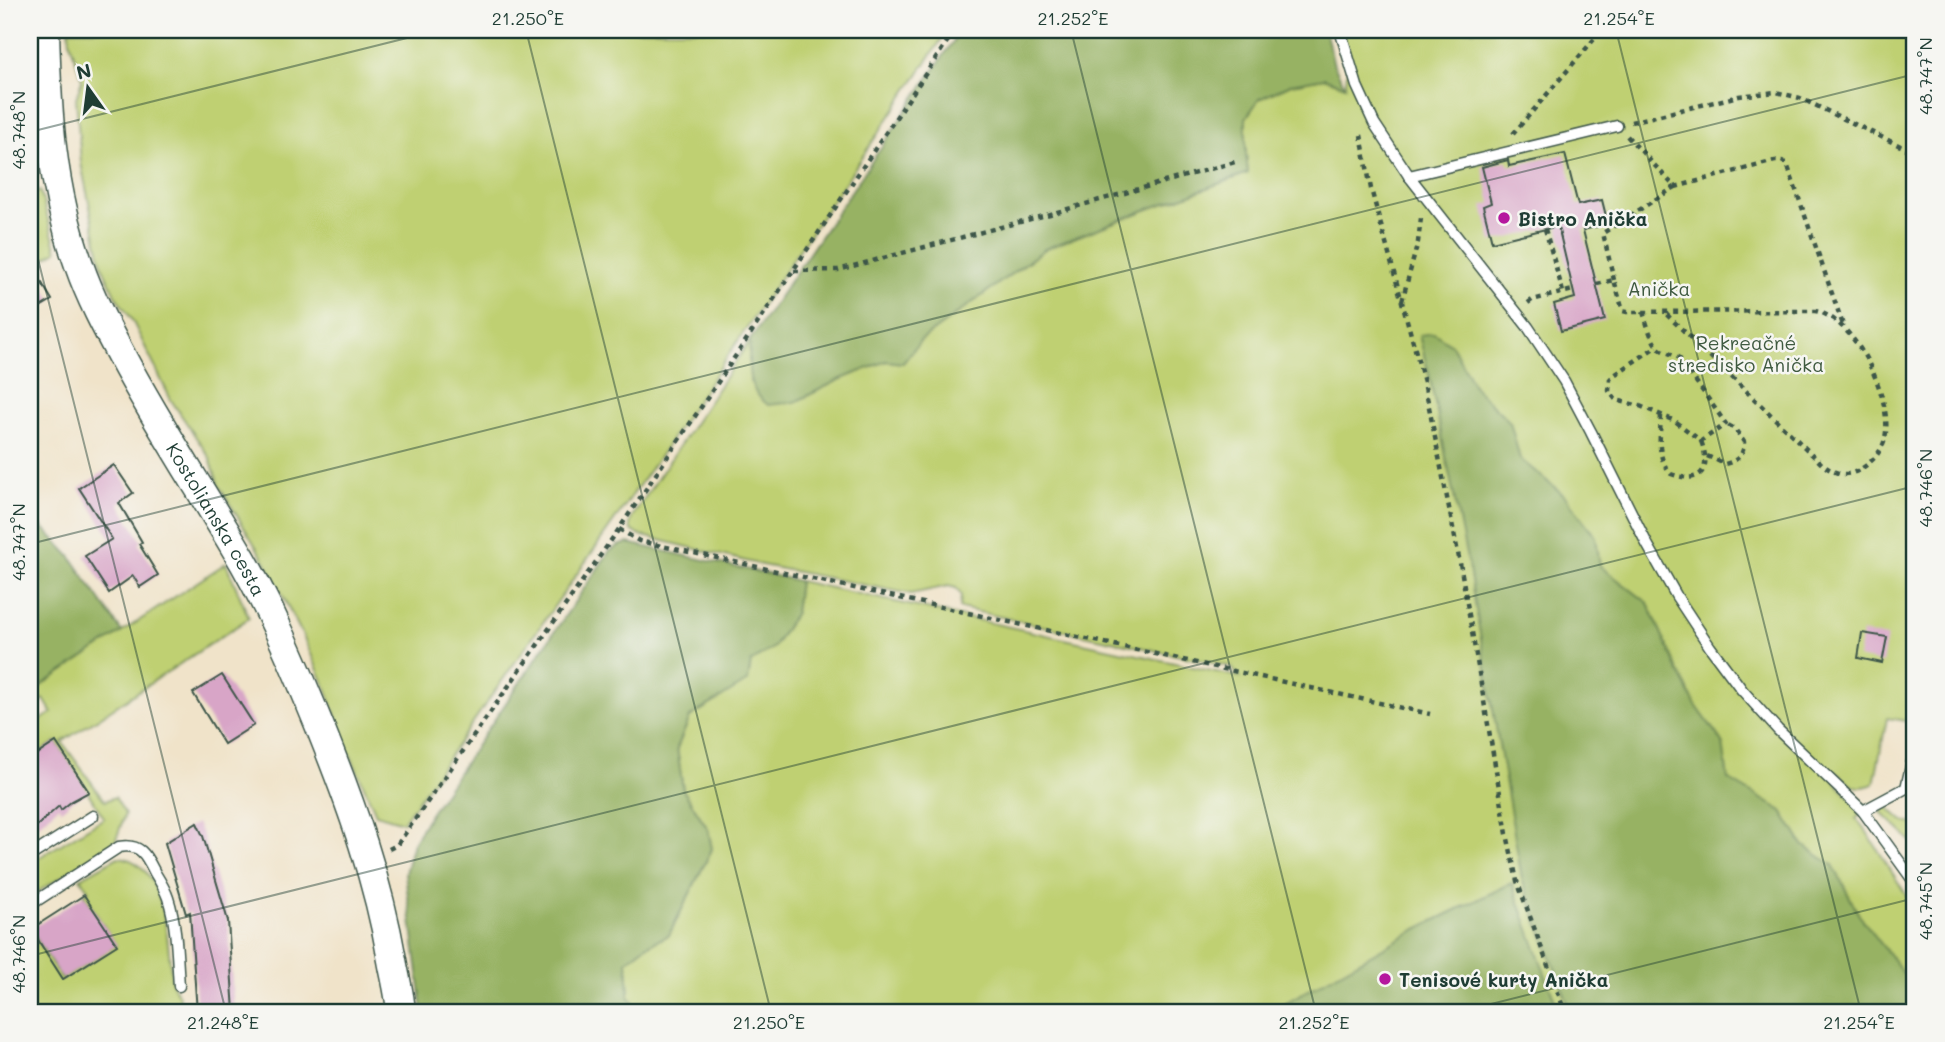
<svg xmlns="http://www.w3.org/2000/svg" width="1945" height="1042" viewBox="0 0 1945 1042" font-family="Mali,sans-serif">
	<rect width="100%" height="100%" fill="#f6f6f2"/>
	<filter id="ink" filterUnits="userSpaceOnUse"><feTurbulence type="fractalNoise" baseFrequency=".0143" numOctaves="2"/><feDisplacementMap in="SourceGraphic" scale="14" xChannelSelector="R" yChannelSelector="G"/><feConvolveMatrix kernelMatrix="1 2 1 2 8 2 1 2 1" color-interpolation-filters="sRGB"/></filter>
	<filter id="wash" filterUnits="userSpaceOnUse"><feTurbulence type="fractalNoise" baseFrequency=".00686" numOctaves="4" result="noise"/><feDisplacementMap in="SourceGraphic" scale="28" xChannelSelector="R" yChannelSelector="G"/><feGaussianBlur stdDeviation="1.57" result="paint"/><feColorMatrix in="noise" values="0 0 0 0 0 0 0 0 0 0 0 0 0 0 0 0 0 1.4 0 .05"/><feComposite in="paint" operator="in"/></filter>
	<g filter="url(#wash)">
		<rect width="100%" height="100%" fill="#f0e3c9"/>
		<g fill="#bfd072" stroke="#6f8653" stroke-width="2">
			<polygon points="69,30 948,30 666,447 403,822 376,814 346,745 326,688 302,634 266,563 219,486 210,458 171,400 132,320 115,295 102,266 81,163 76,98 82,80 70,42"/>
			<path d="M1340,30h575v692l-28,-4 -13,66c-22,8 -22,-1 -39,-12l1,11 27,28 -7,8 9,10 50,80v103h-1276l-10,-16 -2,-35 19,-15 23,-11 43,-86 -4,-20 -25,-39 -6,-42 13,-31 30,-18 31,-37 23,-15 21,-34 4,-32 440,96 -8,-10 -271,-59 1,-13 -5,-7 -8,-2 -37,8 -149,-29 -123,-30 -8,-5 -1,-5 2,-8 118,-177v42l45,20 44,-22 47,-19 17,2 17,-22 125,-92 98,-38 105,-38 -2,-19v-36l13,-19 32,-15 33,-6 21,8 4,-24z"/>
			<polygon points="40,191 57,251 30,267 30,195"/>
			<polygon points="226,563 249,618 62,742 105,801 115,797 125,814 115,842 30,897 30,863 104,818 56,742 34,756 30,749 30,714 35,723 52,713 44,699 30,707 30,693"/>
			<polygon points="1886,806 1904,822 1915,824 1915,844 1911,841 1881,812"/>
			<path d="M118,857c50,4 49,89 54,125 1,6 5,9 7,14 2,5 1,11 1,16h-150v-84l32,51 54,-34 -32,-50 5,-4 -9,-13z"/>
		</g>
		<g fill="#97b264" stroke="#5b784c" stroke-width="2">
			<path d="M961,30h364l9,35 11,21 -21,-8 -33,6 -32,15 -13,19v36l2,19 -105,38 -98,38 -125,92 -17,22 -17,-2 -47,19 -44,22 -27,3c-24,-18 -19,-38 -18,-65z"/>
			<polygon points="1434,333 1452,345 1475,388 1510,422 1520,459 1564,495 1596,537 1600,566 1648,603 1676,666 1695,704 1723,743 1728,779 1782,811 1803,845 1833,865 1859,915 1915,988 1915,1012 1571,1012 1522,879 1469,569 1430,379 1419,335"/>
			<polygon points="30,514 70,556 122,632 30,693"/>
			<polygon points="628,543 799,581 795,613 774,647 751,662 748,681 690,717 677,748 683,790 708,829 712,849 669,935 646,946 627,961 629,996 639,1012 423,1012 405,873 413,843 430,814 609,552 618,546"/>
			<polygon points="1512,883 1559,1012 1426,1012 1421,1004 1406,1012 1269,1012 1415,930"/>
		</g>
		<g id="blocks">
			<g fill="#d8a5c7">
				<polygon points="1565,154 1578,205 1602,200 1608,224 1583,230 1605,320 1561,331 1554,304 1575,298 1558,226 1492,242 1483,206 1491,203 1482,167 1508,160 1509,166"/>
				<polygon points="30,263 52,300 30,313"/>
				<polygon points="114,465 133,493 119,503 142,542 139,544 158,575 140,587 133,576 109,593 85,556 112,539 79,488"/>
				<polygon points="1862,633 1887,637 1882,663 1858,658"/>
				<polygon points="222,675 254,725 224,744 193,693"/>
				<polygon points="56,742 89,792 72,801 61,810 59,806 30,832 30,759"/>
				<polygon points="197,823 203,836 228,921 234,1012 197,1012 190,912 186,914 165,843"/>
				<polygon points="84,895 117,945 63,979 31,929"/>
			</g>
		</g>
	</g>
	<g filter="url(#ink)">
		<use href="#blocks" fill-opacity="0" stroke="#3e564a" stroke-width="2"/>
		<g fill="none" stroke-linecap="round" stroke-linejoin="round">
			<g stroke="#3e564a" stroke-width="13">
				<g id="service">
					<polyline points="1340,30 1357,86 1374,123 1409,176 1528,327 1564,381 1591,432 1647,544 1677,597 1710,647 1742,690 1778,730 1863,811 1915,883"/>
					<polyline points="1409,176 1617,126"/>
					<polyline points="1863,811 1906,788 1915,749"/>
					<polyline points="30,856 93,816"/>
					<path d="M30,905l89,-58c22,-4 27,8 36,26 5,8 10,16 13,25 9,27 9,60 11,88"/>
				</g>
			</g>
			<g stroke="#3e564a" stroke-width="31">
				<g id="tertiary">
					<path id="s1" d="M45,30c2,82 6,157 34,235 11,32 27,62 43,92 34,64 74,125 111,187 36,59 63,124 89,188 30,75 56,147 70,228 3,17 8,35 9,52"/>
				</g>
			</g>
			<g stroke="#3e564a" stroke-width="4.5" stroke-dasharray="5 5" stroke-linecap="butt">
				<polyline points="1631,122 1739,96 1776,92 1800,98 1915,153"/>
				<polyline points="1513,134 1602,30"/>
				<polyline points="1361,135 1371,189 1424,382 1460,563 1507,834 1517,881 1565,1012"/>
				<polyline points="1627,136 1675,187 1775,161 1782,161 1787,164 1843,325"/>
				<polyline points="1545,229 1563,292"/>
				<polyline points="794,271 838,270 1050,214 1235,162"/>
				<polyline points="1614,280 1603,233 1675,187"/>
				<path d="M1597,284l17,-4 9,31 4,1 188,-1c40,7 79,89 70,127 -2,13 -15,26 -26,32 -13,7 -23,4 -35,-4l-160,-154"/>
				<polyline points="1402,301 1418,242 1421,218"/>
				<polyline points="1528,303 1532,300 1573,290"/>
				<path d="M1643,312c4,11 8,30 17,37 7,5 14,4 20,10l46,65 -25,17 -26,-20 -35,-15 -24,-6 -7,-9 1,-12 3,-3 44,-30"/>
				<path d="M1661,416c-1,22 -5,41 10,58 31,11 41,-5 30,-33"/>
				<path d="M1707,456l18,8c13,-3 19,-10 19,-22l-9,-13 -9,-5"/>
				<polyline points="619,529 639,541 1430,714"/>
				<polyline points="389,849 397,845 619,529 955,30"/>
				<polyline points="1416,1010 1417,1012"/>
			</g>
			<use href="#service" stroke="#fff" stroke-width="10"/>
			<use href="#tertiary" stroke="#fff" stroke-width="28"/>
		</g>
	</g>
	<path fill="none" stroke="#1f3d34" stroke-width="2" stroke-opacity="0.45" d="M526,30l245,982M1071,30l245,982M1616,30l245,982M30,132l409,-102M30,227l196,785M30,544l1885,-470M30,956l1885,-470M1459,1012l456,-114"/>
	<g fill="#b5179e" stroke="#f6f6f2" stroke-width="2.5">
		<circle cx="1504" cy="218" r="7"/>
		<circle cx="1385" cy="979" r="7"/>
	</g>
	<g text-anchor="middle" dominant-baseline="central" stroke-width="5" stroke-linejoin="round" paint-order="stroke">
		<g font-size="19" font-weight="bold" fill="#1f3d34" stroke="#f6f6f2" text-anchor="start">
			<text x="1518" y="218">Bistro Anička</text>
			<text x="1399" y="979">Tenisové kurty Anička</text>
		</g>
		<g font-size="19" fill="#3f5a40" stroke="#f6f6f2">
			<text x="1659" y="288">Anička</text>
			<text x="1746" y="342">Rekreačné<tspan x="1746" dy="22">stredisko Anička</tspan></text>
		</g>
		<g font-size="19" fill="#1f3d34" stroke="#f6f6f2">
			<text stroke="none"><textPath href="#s1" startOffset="528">Kostolianska cesta</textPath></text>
		</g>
	</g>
	<rect width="1945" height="1042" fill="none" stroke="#f6f6f2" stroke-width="77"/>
	<g transform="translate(88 88) rotate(346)" stroke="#f6f6f2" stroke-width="5" paint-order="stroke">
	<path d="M0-5L12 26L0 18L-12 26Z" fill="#1f3d34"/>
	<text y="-10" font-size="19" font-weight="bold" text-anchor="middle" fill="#1f3d34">N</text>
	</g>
	<rect x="38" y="38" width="1868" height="966" fill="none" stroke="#1f3d34" stroke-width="2.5"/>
	<g font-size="18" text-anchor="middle" fill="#1f3d34">
		<text x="528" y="25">21.250°E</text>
		<text x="1073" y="25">21.252°E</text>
		<text x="1619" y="25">21.254°E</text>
		<text transform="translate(1926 76) rotate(-90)" y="6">48.747°N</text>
		<text transform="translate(19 130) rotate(-90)" y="6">48.748°N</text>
		<text transform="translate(1926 488) rotate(-90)" y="6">48.746°N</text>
		<text transform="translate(19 542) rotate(-90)" y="6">48.747°N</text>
		<text transform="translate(1926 901) rotate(-90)" y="6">48.745°N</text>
		<text transform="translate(19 954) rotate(-90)" y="6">48.746°N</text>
		<text x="223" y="1029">21.248°E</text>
		<text x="769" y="1029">21.250°E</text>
		<text x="1314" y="1029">21.252°E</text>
		<text x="1859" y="1029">21.254°E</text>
	</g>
</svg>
